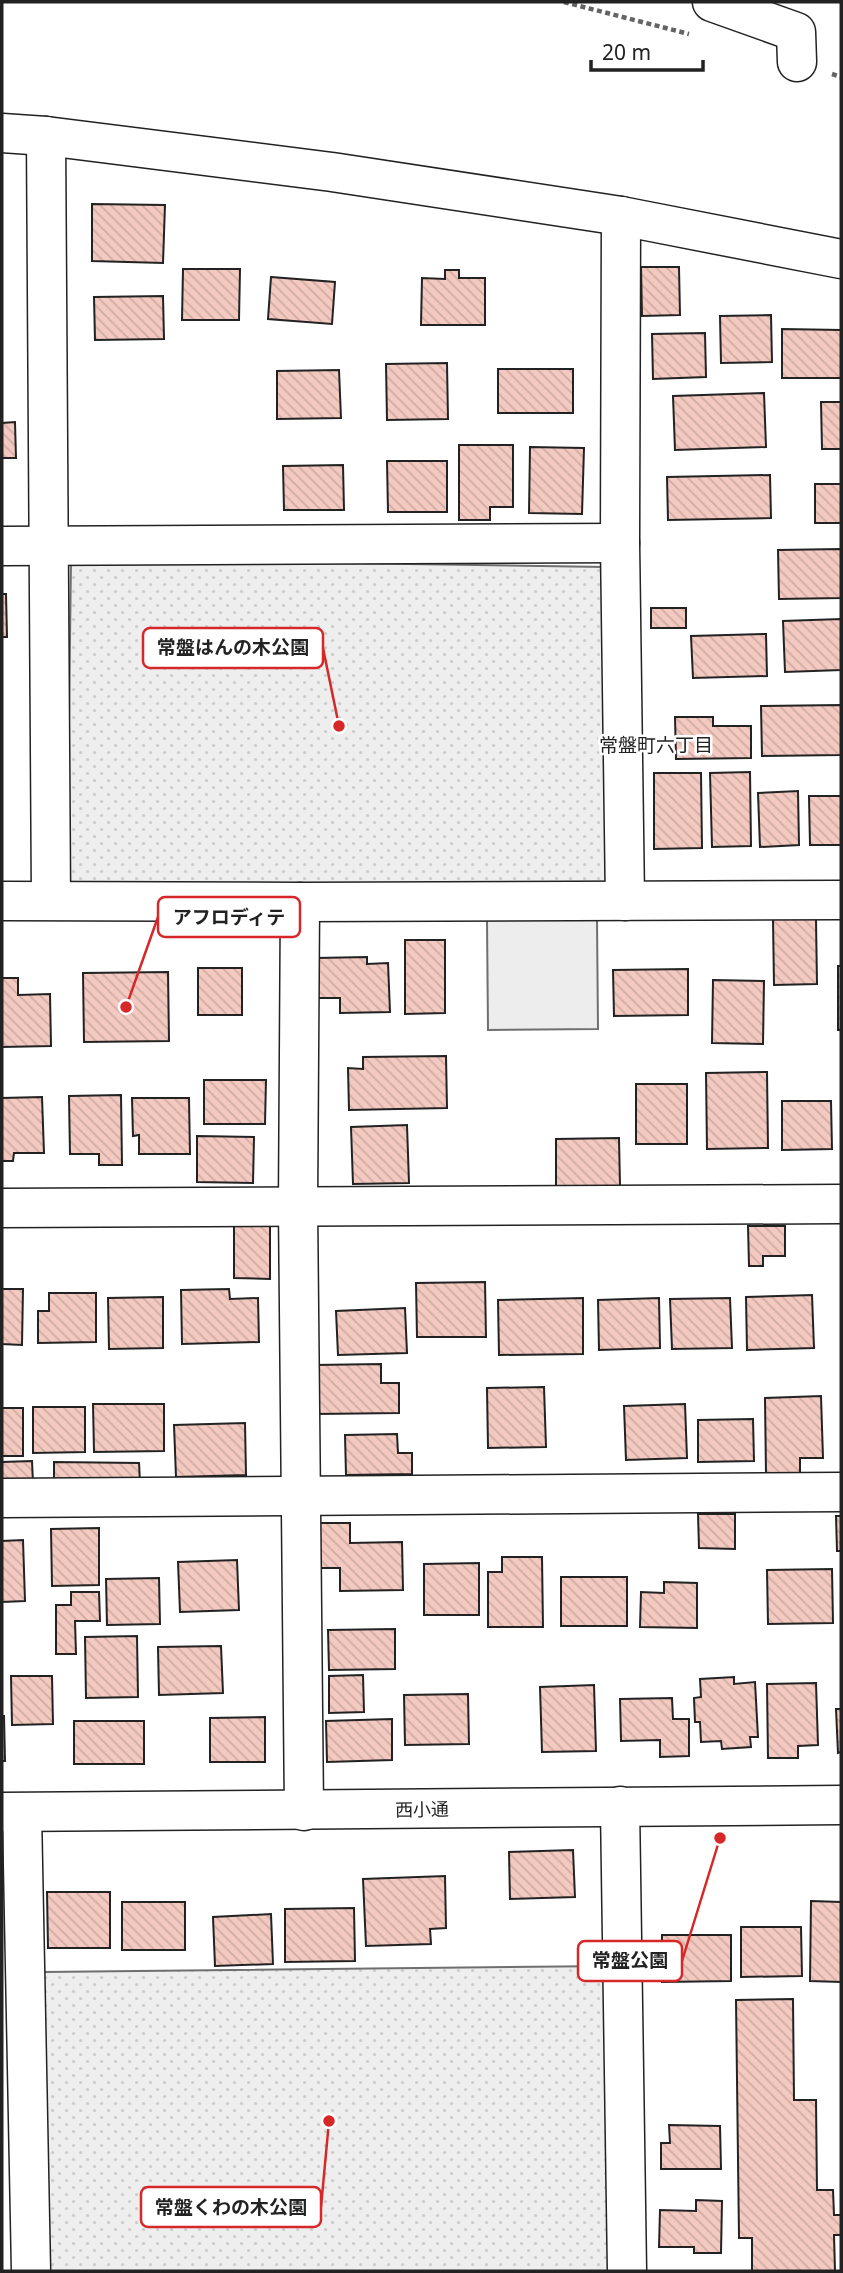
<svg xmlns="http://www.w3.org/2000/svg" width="843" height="2273" viewBox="0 0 843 2273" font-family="'Noto Sans','Noto Sans JP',sans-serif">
	<defs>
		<pattern id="park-dots" width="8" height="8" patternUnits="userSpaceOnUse" patternTransform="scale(1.75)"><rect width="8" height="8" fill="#eee"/><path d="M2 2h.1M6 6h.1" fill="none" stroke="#ccc" stroke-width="1.8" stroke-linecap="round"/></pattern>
		<pattern id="building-back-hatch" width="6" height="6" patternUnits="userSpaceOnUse" patternTransform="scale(1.75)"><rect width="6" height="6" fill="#f3c9c0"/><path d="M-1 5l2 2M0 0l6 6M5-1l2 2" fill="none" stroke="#d0aca5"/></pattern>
	</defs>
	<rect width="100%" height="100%" fill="#fff"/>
	<g fill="url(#park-dots)" stroke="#6f6f6f" stroke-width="2">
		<polygon points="71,559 605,567 612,886 67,886"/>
		<polygon points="611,1966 614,2271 45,2271 44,1972"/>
	</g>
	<polygon fill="#ededed" stroke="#6f6f6f" stroke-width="2" points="597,919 598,1029 488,1030 487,920"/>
	<g fill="url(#building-back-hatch)" stroke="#222" stroke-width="2">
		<polygon points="92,204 165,205 163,263 92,261"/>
		<polygon points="641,267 679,267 680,315 642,316"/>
		<polygon points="183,269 240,269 239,320 182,320"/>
		<polygon points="445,270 459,270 459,278 485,278 485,325 421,325 422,278 445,279"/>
		<polygon points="271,277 335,282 332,324 268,319"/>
		<polygon points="163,296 164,339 95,340 94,297"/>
		<polygon points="771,315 772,362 721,363 720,316"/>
		<polygon points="782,329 841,330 841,378 782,378"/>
		<polygon points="705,333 706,377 653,379 652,334"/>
		<polygon points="447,363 448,419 387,420 386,364"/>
		<rect x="498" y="369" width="75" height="44"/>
		<polygon points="339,370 341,418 277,419 277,371"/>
		<polygon points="764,393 766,447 675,450 673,396"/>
		<polygon points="821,402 841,402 841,449 822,449"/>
		<polygon points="15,422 16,458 2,458 2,423"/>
		<polygon points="459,445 513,445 513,507 490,507 490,520 459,520"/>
		<polygon points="530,447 584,448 582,514 529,513"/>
		<polygon points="387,461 447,461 447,512 388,512"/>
		<polygon points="343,465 344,510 284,510 283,466"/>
		<polygon points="770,475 771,518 668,520 667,477"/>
		<rect x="815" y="484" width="26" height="39"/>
		<polygon points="841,549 841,598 779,599 778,550"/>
		<polygon points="2,594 6,594 7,637 2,637"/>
		<rect x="651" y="608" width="35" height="20"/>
		<polygon points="841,619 841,670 785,672 783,621"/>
		<polygon points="766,634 767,676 693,678 691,636"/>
		<polygon points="841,705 841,755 762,756 761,706"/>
		<polygon points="675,717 713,717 713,726 751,726 751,758 676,759"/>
		<polygon points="750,772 751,846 712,847 710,773"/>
		<polygon points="654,773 701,773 702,848 654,849"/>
		<polygon points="798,791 799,845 760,847 758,793"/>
		<polygon points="809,796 841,796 841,845 810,845"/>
		<polygon points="773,919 816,919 817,984 774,985"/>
		<polygon points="405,940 445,940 445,1013 405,1014"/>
		<polygon points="367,957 367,964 388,963 390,1012 340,1013 340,998 318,998 316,958"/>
		<rect x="838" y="966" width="3" height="64"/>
		<rect x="198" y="968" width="44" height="47"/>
		<polygon points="688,969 688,1015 614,1016 613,970"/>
		<polygon points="168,972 169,1041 84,1042 83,973"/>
		<polygon points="2,978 18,978 18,995 50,994 51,1046 2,1047"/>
		<polygon points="713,980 764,981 763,1044 712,1043"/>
		<polygon points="446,1056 447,1108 349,1110 348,1068 363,1069 363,1057"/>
		<polygon points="767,1072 768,1148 707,1149 706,1073"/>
		<polygon points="204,1080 266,1080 265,1124 204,1124"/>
		<rect x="636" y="1084" width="51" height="60"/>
		<polygon points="121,1095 122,1165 99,1165 99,1154 70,1154 69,1096"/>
		<polygon points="42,1097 44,1153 14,1153 13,1161 2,1161 2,1098"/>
		<polygon points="132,1098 189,1098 190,1154 139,1154 139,1135 133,1136"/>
		<polygon points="782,1101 831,1101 832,1149 782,1150"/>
		<polygon points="407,1125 409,1183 353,1184 351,1127"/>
		<polygon points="197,1136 254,1137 253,1183 197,1182"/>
		<polygon points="619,1138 620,1186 556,1186 556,1139"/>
		<polygon points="234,1225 270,1225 270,1279 234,1278"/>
		<polygon points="748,1226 785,1226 785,1256 763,1256 763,1266 749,1266"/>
		<polygon points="485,1282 486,1337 417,1337 416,1283"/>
		<polygon points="2,1289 23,1289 22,1345 2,1344"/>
		<polygon points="229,1289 230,1299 258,1298 259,1342 182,1344 181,1290"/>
		<polygon points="49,1293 96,1293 96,1342 38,1343 38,1311 49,1311"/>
		<polygon points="812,1295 814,1348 747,1350 746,1297"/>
		<polygon points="163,1297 163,1348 109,1349 108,1298"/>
		<polygon points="583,1298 583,1354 499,1355 498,1300"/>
		<polygon points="659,1298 660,1348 599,1350 598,1300"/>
		<polygon points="730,1298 732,1348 672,1349 670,1299"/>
		<polygon points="405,1308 407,1353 338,1355 336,1311"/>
		<polygon points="381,1364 381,1383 399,1383 399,1413 316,1414 315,1365"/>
		<polygon points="544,1387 546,1447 488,1448 487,1388"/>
		<polygon points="821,1396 823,1458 800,1458 800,1473 766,1474 765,1398"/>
		<polygon points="93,1404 164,1404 164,1451 94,1452"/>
		<polygon points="685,1404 687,1458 626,1460 624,1406"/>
		<polygon points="33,1407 85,1407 85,1452 33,1453"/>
		<rect x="2" y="1408" width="21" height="48"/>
		<polygon points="753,1419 754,1461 698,1462 698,1420"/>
		<polygon points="245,1423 246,1475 176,1477 174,1425"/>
		<polygon points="397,1434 398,1453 412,1453 412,1474 346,1475 345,1435"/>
		<polygon points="32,1461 33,1483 2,1483 2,1462"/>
		<polygon points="54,1462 139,1463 140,1482 54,1481"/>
		<polygon points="698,1514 735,1514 735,1549 699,1548"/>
		<polygon points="836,1516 841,1516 841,1551 837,1551"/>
		<polygon points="318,1523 350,1523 350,1543 402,1542 403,1590 340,1591 340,1568 319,1568"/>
		<polygon points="99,1528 99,1585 52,1586 51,1529"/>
		<polygon points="23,1540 25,1601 2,1602 2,1541"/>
		<polygon points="502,1557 542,1557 543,1627 488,1627 488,1572 502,1572"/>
		<polygon points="237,1560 239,1610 180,1612 178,1562"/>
		<polygon points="479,1563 479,1615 424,1615 424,1564"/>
		<polygon points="832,1569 833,1623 768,1624 767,1570"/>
		<rect x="561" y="1577" width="66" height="49"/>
		<polygon points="159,1578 160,1624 107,1625 106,1579"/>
		<polygon points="664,1582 697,1583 697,1628 640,1627 641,1592 664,1593"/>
		<polygon points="71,1592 99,1592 100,1621 75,1621 76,1654 56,1654 56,1605 71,1605"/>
		<polygon points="395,1629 395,1669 329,1670 328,1630"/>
		<polygon points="137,1636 138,1697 86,1698 85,1637"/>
		<polygon points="221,1646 223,1693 159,1695 158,1647"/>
		<polygon points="363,1675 364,1712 329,1713 329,1676"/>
		<polygon points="11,1676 52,1676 53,1724 12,1725"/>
		<polygon points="734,1677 734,1684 755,1682 758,1737 750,1737 751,1747 722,1749 721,1741 701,1742 700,1722 695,1722 694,1698 701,1697 700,1679"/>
		<polygon points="816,1683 818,1745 798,1746 798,1758 768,1758 767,1684"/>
		<polygon points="594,1685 596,1751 542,1752 540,1687"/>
		<polygon points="468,1694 469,1744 405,1745 404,1695"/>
		<polygon points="672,1698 673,1719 689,1719 689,1756 660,1757 660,1740 621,1741 620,1699"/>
		<polygon points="836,1709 841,1709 841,1752 838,1753"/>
		<polygon points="2,1716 4,1716 5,1761 2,1761"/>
		<polygon points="265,1717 265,1762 210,1762 210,1718"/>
		<polygon points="392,1719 392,1760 327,1762 326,1721"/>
		<rect x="74" y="1721" width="70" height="43"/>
		<polygon points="573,1850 575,1897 510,1899 509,1852"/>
		<polygon points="445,1876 446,1928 430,1929 431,1944 366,1946 363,1879"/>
		<polygon points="47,1892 110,1892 110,1948 48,1948"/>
		<polygon points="811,1901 841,1902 841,1982 810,1981"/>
		<rect x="122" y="1902" width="63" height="48"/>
		<polygon points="354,1908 355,1961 285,1962 285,1909"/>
		<polygon points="271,1914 273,1964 215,1966 213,1917"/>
		<polygon points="741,1927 801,1927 802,1976 741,1977"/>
		<polygon points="662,1935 731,1935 731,1981 662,1982"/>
		<polygon points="793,1999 794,2100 816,2100 817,2190 833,2190 834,2215 841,2215 841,2235 834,2235 835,2271 752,2271 752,2238 739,2238 736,2000"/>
		<polygon points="669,2125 720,2126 721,2169 661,2169 661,2143 670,2143"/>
		<polygon points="696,2200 722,2201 721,2253 694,2253 694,2247 659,2247 660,2210 696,2211"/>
	</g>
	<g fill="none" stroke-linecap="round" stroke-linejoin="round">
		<g stroke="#222" stroke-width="41">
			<g id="minor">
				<polyline points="712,2 796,32 797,62"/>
				<polyline points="2,133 46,136 332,172 621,216 841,259"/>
				<polyline points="46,136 51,900"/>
				<polyline points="621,216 620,543 625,901"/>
				<polyline points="2,546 620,543"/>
				<polyline points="2,901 300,902 841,900"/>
				<polyline points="300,902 298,1207 304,1811"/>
				<polyline points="2,1208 841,1204"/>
				<polyline points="2,1498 841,1492"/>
				<polyline points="620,1806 627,2271"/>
				<polyline points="2,1812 841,1805"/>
				<polyline points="22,1813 31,2271"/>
			</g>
		</g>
		<g stroke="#646464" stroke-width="4.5" stroke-dasharray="5 3.5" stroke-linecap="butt">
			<polyline points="564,2 689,34"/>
			<polyline points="832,74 841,77"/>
		</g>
		<use href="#minor" stroke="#fff" stroke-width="38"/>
	</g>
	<g text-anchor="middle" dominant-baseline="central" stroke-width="5" stroke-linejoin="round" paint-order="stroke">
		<g font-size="18" fill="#222" stroke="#fff">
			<text transform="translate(422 1809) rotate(-1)">西小通</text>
		</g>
		<g font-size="19" fill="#222" stroke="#fff">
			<text x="656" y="745">常盤町六丁目</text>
		</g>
	</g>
	<path fill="none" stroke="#d62828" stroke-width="2.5" d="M339 726L323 648M126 1007L158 917M720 1838L682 1961M329 2121L321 2207"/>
	<g fill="#d62828" stroke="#fff" stroke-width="2.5">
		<circle cx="339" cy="726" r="7"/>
		<circle cx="126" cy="1007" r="7"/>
		<circle cx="720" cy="1838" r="7"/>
		<circle cx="329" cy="2121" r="7"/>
	</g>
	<g fill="#fff" stroke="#d62828" stroke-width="2.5">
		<rect x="143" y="628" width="180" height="40" rx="7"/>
		<rect x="158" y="897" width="142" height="40" rx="7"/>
		<rect x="578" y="1941" width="104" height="40" rx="7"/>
		<rect x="141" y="2187" width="180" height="40" rx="7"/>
	</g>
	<g font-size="19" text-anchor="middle" font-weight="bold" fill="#222">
		<text x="233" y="654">常盤はんの木公園</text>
		<text x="229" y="924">アフロディテ</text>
		<text x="630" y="1967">常盤公園</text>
		<text x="231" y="2214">常盤くわの木公園</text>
	</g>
	<rect width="843" height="2273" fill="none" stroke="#222222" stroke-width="7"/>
	<path d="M591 60v10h112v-10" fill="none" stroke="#222222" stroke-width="3.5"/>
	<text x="602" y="60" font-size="21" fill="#222222" stroke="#ffffff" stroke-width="5" paint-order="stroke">20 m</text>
</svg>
